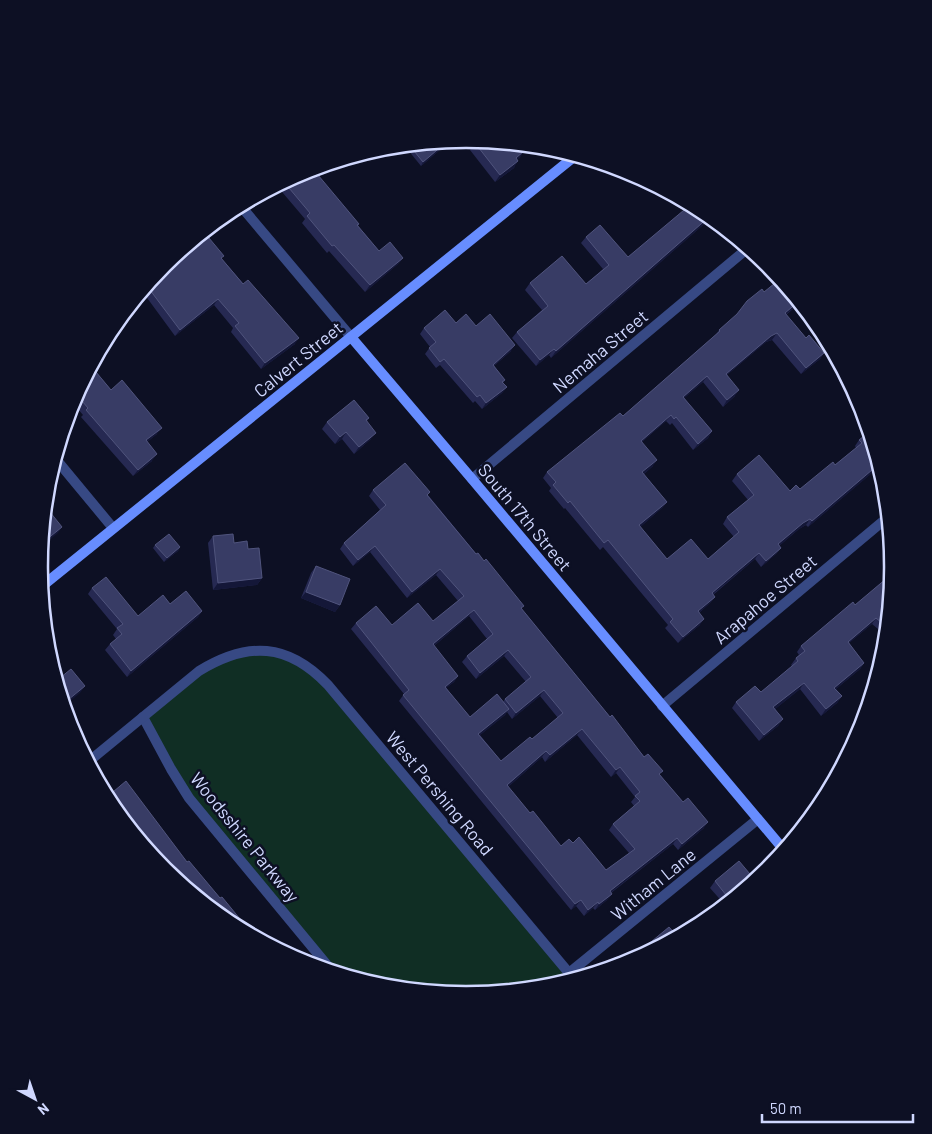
<svg xmlns="http://www.w3.org/2000/svg" width="932" height="1134" viewBox="0 0 932 1134" font-family="Barlow,sans-serif">
	<rect width="100%" height="100%" fill="#0d1024"/>
	<polygon fill="#102e24" points="249,651 302,662 574,979 549,986 466,994 382,986 332,971 189,798 143,717 199,671"/>
	<g fill="none" stroke-linecap="round" stroke-linejoin="round">
		<g stroke="#374984" stroke-width="10">
			<polyline points="240,205 351,337"/>
			<polyline points="55,458 113,528"/>
			<polyline points="472,479 748,248"/>
			<polyline points="662,706 888,517"/>
			<polyline points="143,717 171,769 189,798 332,971"/>
			<path d="M88,762l111,-91c49,-30 89,-28 129,14l246,294"/>
			<polyline points="569,973 758,819"/>
		</g>
		<g stroke="#678dff" stroke-width="10">
			<polyline points="351,337 472,479 784,850"/>
			<polyline points="41,587 575,156"/>
		</g>
	</g>
	<g fill="#262952" fill-rule="evenodd">
		<polygon points="475,143 524,151 517,160 514,168 495,182 470,150"/>
		<polygon points="443,145 441,149 421,166 408,150 410,146"/>
		<polygon points="303,172 359,224 358,226 379,251 403,258 398,264 365,292 329,251 327,253 302,223 305,219 277,186"/>
		<polygon points="704,212 711,218 551,358 549,355 536,366 512,338 517,332 542,310 525,290 530,283 586,284 603,269 581,243 586,237 628,257"/>
		<polygon points="209,230 205,233 222,259 295,344 261,369 231,332 233,328 214,305 175,336 142,291 164,265"/>
		<polygon points="780,279 800,303 786,315 806,338 824,353 820,359 801,374 772,340 766,342 727,375 735,396 723,407 703,382 684,398 712,431 708,438 693,450 672,423 670,425 666,421 642,442 653,466 644,474 667,502 662,508 640,527 667,559 708,559 734,537 723,524 727,517 748,500 732,481 737,474 790,491 800,489 835,465 856,448 855,446 859,440 880,466 808,527 806,525 799,529 779,546 781,548 776,554 761,567 755,559 713,595 715,597 710,603 699,613 700,625 678,643 665,628 668,625 603,547 600,550 565,508 564,509 549,491 551,488 543,478 547,472 623,416 715,336 719,330"/>
		<polygon points="456,323 476,326 511,351 494,366 505,380 503,383 507,387 502,393 482,409 475,401 473,403 440,365 436,368 425,354 430,347 420,334 424,328"/>
		<polygon points="91,366 111,390 157,434 147,442 152,461 133,476 81,417 83,415 72,402"/>
		<polygon points="369,418 367,421 371,439 354,454 342,439 335,444 322,429 327,422"/>
		<path d="M373,490l55,5 182,222 50,58 44,53 -26,22 -5,-6 -62,49 1,1 -5,6 -12,10 -2,-2 -9,8 -8,-10 -5,4 -172,-209 5,-7 -53,-65 5,-6 36,2 41,-4 25,-20 -22,-26 -29,23 -37,-46 -17,14 -13,-17 4,-6 36,-33 -11,-14zM469,616l18,23 -20,17 -5,6 14,17 28,-23 22,26 -21,17 -2,3 -33,15 -24,-29 8,-6 4,-6 -24,-30zM540,696l18,22 -26,21 -31,22 -21,-26 25,-20 2,-3 5,7zM577,735l34,42 5,-4 19,24 -4,5 3,4 -21,18 -4,6 20,23 -23,17 -33,-27 -12,3 -31,-33 -22,-26 34,-30 3,5z"/>
		<polygon points="213,536 234,543 262,578 257,585 213,590 208,543"/>
		<polygon points="155,545 180,547 178,551 164,562 153,548"/>
		<polygon points="316,566 340,605 335,612 301,598 311,573"/>
		<polygon points="92,588 138,616 170,604 202,611 198,617 127,677 105,650 110,644 116,639 113,635 117,629 88,594"/>
		<polygon points="855,605 888,621 878,629 872,624 849,643 864,663 860,669 836,689 842,696 837,703 821,716 800,689 775,709 783,719 778,726 759,741 732,708 736,702 761,692 792,666 791,665 796,658 799,655 797,652 801,646"/>
		<polygon points="755,880 725,905 710,888 715,881"/>
		<polygon points="677,936 637,958 641,951"/>
	</g>
	<g fill="#141738">
		<polygon points="443,145 441,149 421,166 423,162"/>
		<polygon points="524,151 520,158 511,165 516,158"/>
		<polygon points="518,161 514,168 495,182 500,175"/>
		<polygon points="709,217 711,218 551,358 556,351"/>
		<polygon points="212,225 209,230 199,238 202,233"/>
		<polygon points="403,258 398,264 365,292 370,285"/>
		<polygon points="218,299 214,305 175,336 180,330"/>
		<polygon points="798,302 800,303 780,319 785,313"/>
		<polygon points="777,333 772,340 766,342 721,380 726,374 771,336"/>
		<polygon points="299,338 295,344 261,369 265,363"/>
		<polygon points="515,345 511,351 488,371 493,365"/>
		<polygon points="554,349 549,355 536,366 540,360"/>
		<polygon points="824,353 820,359 801,374 806,368"/>
		<polygon points="707,376 703,382 679,403 683,397"/>
		<polygon points="507,387 502,393 482,409 486,403"/>
		<polygon points="739,390 735,396 723,407 727,400"/>
		<polygon points="671,415 666,421 636,447 641,441"/>
		<polygon points="162,428 157,434 141,447 146,440"/>
		<polygon points="712,431 708,438 693,450 698,444"/>
		<polygon points="346,432 342,439 335,444 340,437"/>
		<polygon points="376,433 371,439 354,454 359,447"/>
		<polygon points="157,454 152,461 133,476 138,470"/>
		<polygon points="657,460 653,466 638,479 642,472"/>
		<polygon points="879,464 880,466 878,468 808,527 812,521"/>
		<polygon points="667,502 662,508 635,532 639,525"/>
		<polygon points="810,519 806,525 799,529 773,551 778,544 803,523"/>
		<polygon points="62,527 58,533 41,547 41,544"/>
		<polygon points="375,546 370,552 353,566 358,560"/>
		<polygon points="180,547 178,551 164,562 167,558"/>
		<polygon points="781,548 776,554 761,567 766,561"/>
		<polygon points="759,553 755,559 707,599 712,593"/>
		<polygon points="440,569 436,575 407,598 412,592"/>
		<polygon points="262,578 257,585 213,590 218,583"/>
		<polygon points="306,592 340,605 335,612 301,598"/>
		<polygon points="715,597 710,603 693,618 698,611"/>
		<polygon points="474,610 469,616 428,651 433,644"/>
		<polygon points="202,611 198,617 127,677 131,671"/>
		<polygon points="876,618 872,624 843,648 848,642"/>
		<polygon points="888,618 888,621 878,629 882,623"/>
		<polygon points="704,619 700,625 678,643 683,637"/>
		<polygon points="508,650 504,656 476,679 480,673"/>
		<polygon points="864,663 860,669 830,694 834,688"/>
		<polygon points="458,676 454,682 440,693 445,687"/>
		<polygon points="804,683 800,689 769,714 773,707"/>
		<polygon points="85,686 80,693 64,706 63,704"/>
		<polygon points="544,690 540,696 512,719 516,713"/>
		<polygon points="842,696 837,703 821,716 826,709"/>
		<polygon points="509,709 505,715 474,740 478,734"/>
		<polygon points="783,719 778,726 759,741 764,735"/>
		<polygon points="582,729 577,735 545,762 550,755"/>
		<polygon points="546,751 542,757 503,791 507,785"/>
		<polygon points="620,767 616,773 611,777 616,770"/>
		<polygon points="708,822 704,828 678,850 682,844"/>
		<polygon points="677,838 673,844 605,897 610,891"/>
		<polygon points="612,894 607,900 595,910 599,904"/>
		<polygon points="581,900 576,906 571,910 575,904"/>
		<polygon points="598,902 593,908 584,916 588,910"/>
	</g>
	<g fill="#383c65" stroke="#50547d" fill-rule="evenodd">
		<polygon points="478,141 520,145 524,151 516,158 518,161 500,175 475,143"/>
		<polygon points="441,142 443,145 423,162 410,146 411,145"/>
		<polygon points="313,169 359,224 357,225 379,251 390,242 403,258 370,285 334,245 332,246 307,216 310,213 284,182 303,172"/>
		<polygon points="690,205 704,212 709,217 556,351 554,349 540,360 517,332 548,306 530,283 562,256 586,284 609,265 586,237 600,225 628,257"/>
		<polygon points="204,232 224,256 221,258 243,284 248,280 299,338 265,363 235,326 239,323 218,299 180,330 147,286 164,265"/>
		<polygon points="780,279 798,302 785,313 806,338 809,335 824,353 806,368 777,333 771,336 726,374 739,390 727,400 707,376 683,397 712,431 698,444 676,417 674,419 671,415 641,441 657,460 642,472 667,502 639,525 667,559 691,539 708,559 739,532 727,517 754,495 737,474 759,455 790,491 796,485 800,489 833,462 835,465 862,443 859,440 869,432 879,464 812,521 810,519 803,523 778,544 781,548 766,561 759,553 712,593 715,597 698,611 704,619 683,637 670,622 673,619 608,540 604,543 570,501 568,503 553,485 556,482 547,472 620,413 623,416 720,331 719,330 737,314 747,301 762,289 764,292"/>
		<polygon points="445,310 456,323 466,314 476,326 490,314 515,345 493,365 505,380 502,382 507,387 486,403 480,395 477,397 444,359 440,362 429,348 436,342 424,328"/>
		<polygon points="91,366 111,390 122,380 162,428 146,440 157,454 138,470 86,410 88,408 76,394"/>
		<polygon points="354,400 369,418 366,420 376,433 359,447 346,432 340,437 327,422"/>
		<path d="M405,463l25,29 -3,3 49,59 2,-1 6,8 2,-2 38,47 -3,2 89,109 2,-2 32,42 4,-3 15,17 -4,3 24,28 5,-4 20,24 -26,22 -5,-6 -67,53 2,3 -13,10 -1,-2 -10,8 -7,-10 -6,4 -172,-209 6,-5 -53,-67 20,-17 16,19 26,-22 15,18 31,-25 -24,-27 -28,23 -37,-46 -17,14 -14,-17 42,-38 -13,-15zM474,610l19,24 -26,22 13,17 28,-23 23,27 -26,22 11,14 28,-23 19,23 -31,26 -2,-2 -29,24 -23,-27 31,-25 -12,-15 -27,23 -25,-30 13,-11 -25,-32zM582,729l34,41 4,-3 20,25 -5,4 5,5 -27,23 22,25 -29,21 -27,-33 -6,6 -4,-4 -8,7 -28,-35 -3,2 -23,-28 39,-34 4,4z"/>
		<polygon points="46,507 62,527 41,544 45,508"/>
		<polygon points="169,534 180,547 167,558 155,545"/>
		<polygon points="233,534 234,543 247,541 248,549 259,548 262,578 218,583 213,536"/>
		<polygon points="316,566 350,579 340,605 306,592"/>
		<polygon points="893,573 888,618 882,623 876,618 848,642 864,663 834,688 842,696 826,709 804,683 773,707 783,719 764,735 736,702 755,686 761,692 798,661 796,658 805,651 801,646 853,602 855,605"/>
		<polygon points="106,577 138,616 163,595 170,604 186,591 202,611 131,671 110,644 122,634 117,628 123,624 92,588"/>
		<polygon points="71,669 85,686 63,704 53,672 60,678"/>
		<polygon points="126,781 187,862 189,861 220,898 222,897 254,936 228,922 164,869 111,804 107,797"/>
		<polygon points="739,861 755,880 730,900 715,881"/>
		<polygon points="669,927 677,936 644,954 641,951 646,946"/>
	</g>
	<g text-anchor="middle" dominant-baseline="central" stroke-width="5" stroke-linejoin="round" paint-order="stroke">
		<g font-size="18" fill="#d0d8ff" stroke="#0d1024">
			<text transform="translate(600 351) rotate(-40)">Nemaha Street</text>
			<text transform="translate(298 359) rotate(-39)">Calvert Street</text>
			<text transform="translate(525 517) rotate(50)">South 17th Street</text>
			<text transform="translate(765 599) rotate(-40)">Arapahoe Street</text>
			<text transform="translate(440 793) rotate(50)">West Pershing Road</text>
			<text transform="translate(245 837) rotate(51)">Woodsshire Parkway</text>
			<text transform="translate(653 884) rotate(-39)">Witham Lane</text>
		</g>
	</g>
	<path d="M0 0H932V1134H0ZM466 148H466A418 418 0 0 1 884 566V568A418 418 0 0 1 466 986H466A418 418 0 0 1 48 568V566A418 418 0 0 1 466 148Z" fill="#0d1024" fill-rule="evenodd"/>
	<path fill="none" stroke="#d0d8ff" stroke-width="2.5" d="M466 148H466A418 418 0 0 1 884 566V568A418 418 0 0 1 466 986H466A418 418 0 0 1 48 568V566A418 418 0 0 1 466 148Z"/>
	<g transform="translate(35 1099) rotate(140)" stroke="#0d1024" stroke-width="4" paint-order="stroke">
	<path d="M0-4L9 19L0 12L-9 19Z" fill="#d0d8ff"/>
	<text y="-8" font-size="14" font-weight="bold" text-anchor="middle" fill="#d0d8ff">N</text>
	</g>
	<path d="M762 1114v8h151v-8" fill="none" stroke="#d0d8ff" stroke-width="2.5"/>
	<text x="770" y="1114" font-size="15" fill="#d0d8ff" stroke="#0d1024" stroke-width="4" paint-order="stroke">50 m</text>
</svg>
